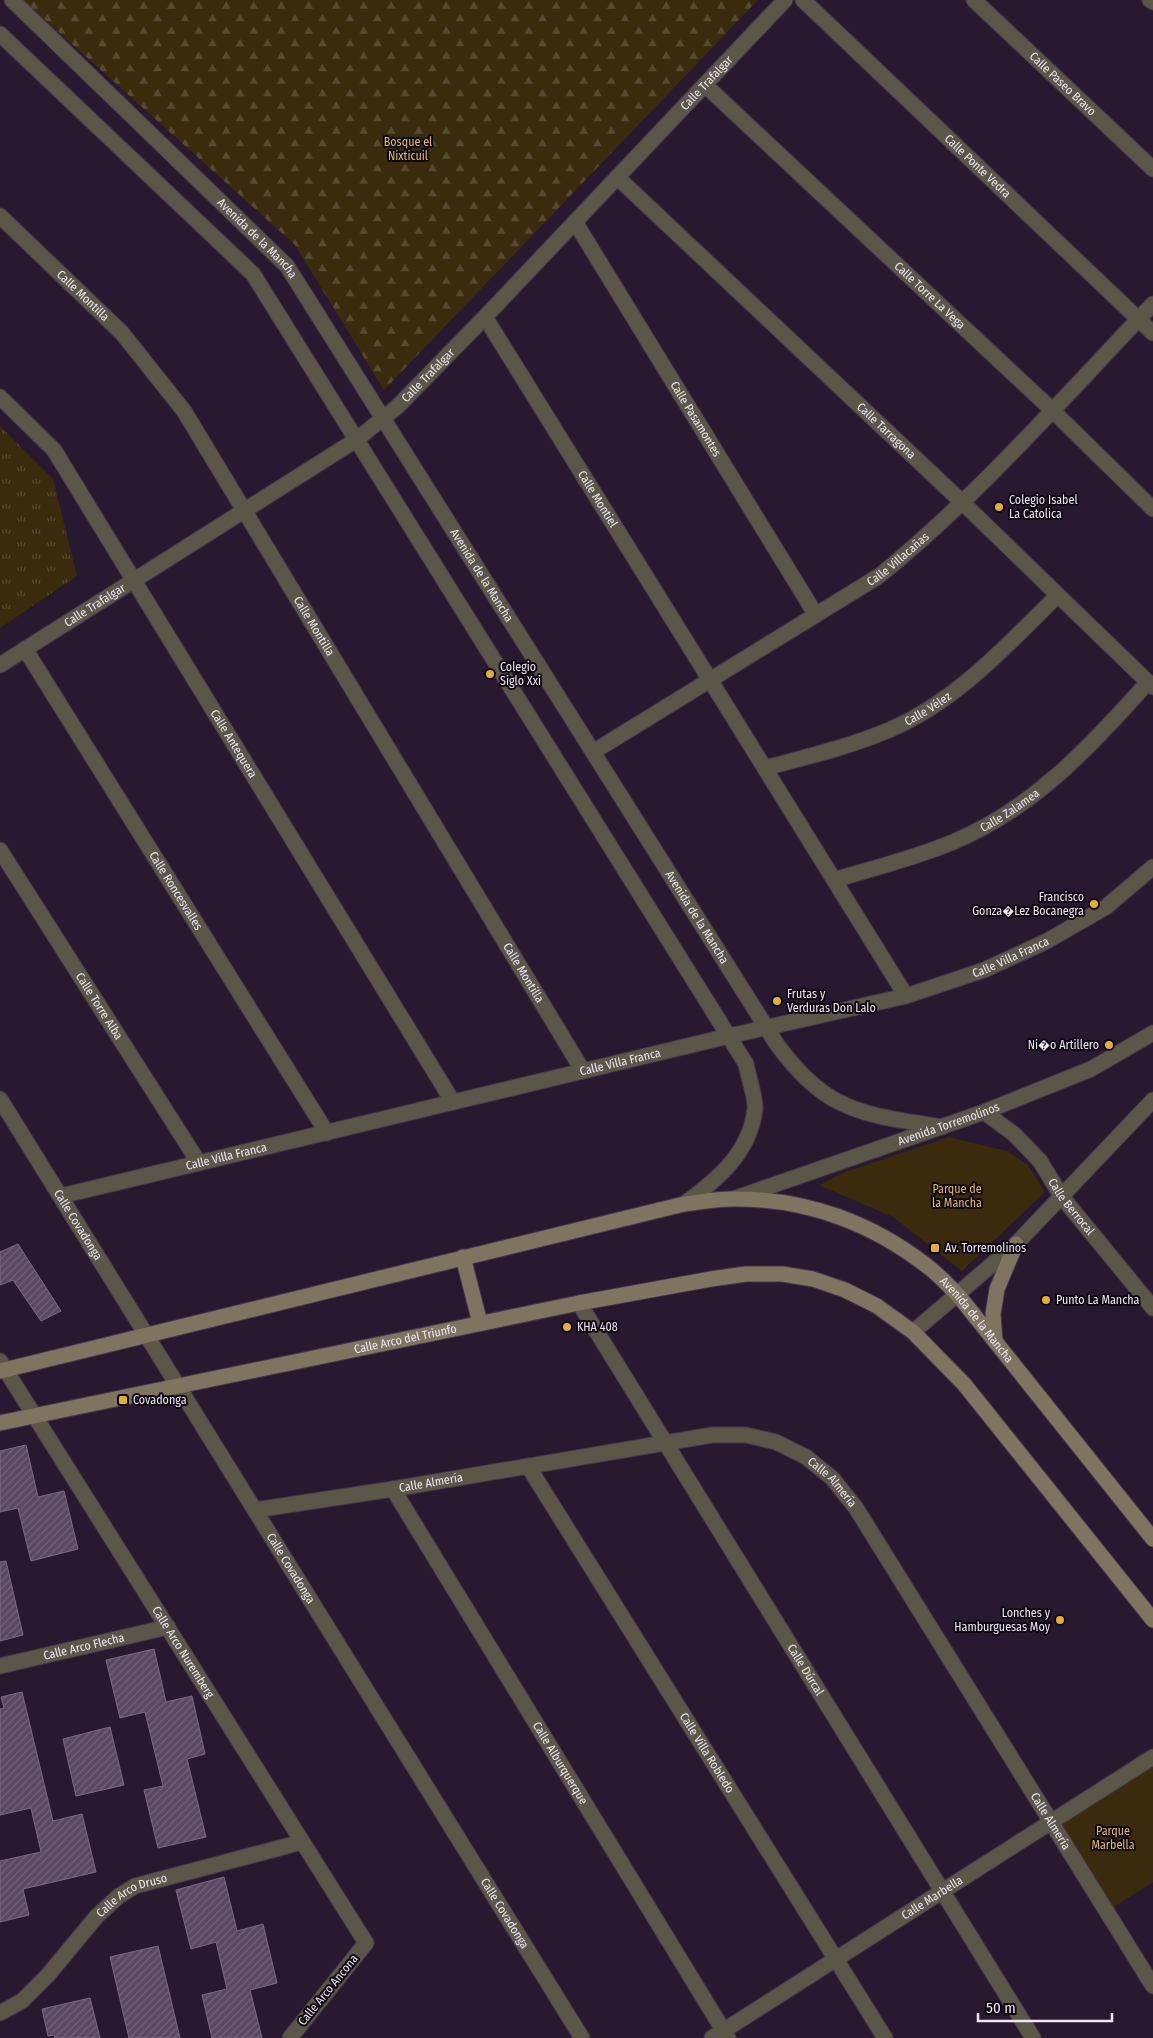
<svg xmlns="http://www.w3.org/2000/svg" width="1153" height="2038" viewBox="0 0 1153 2038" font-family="'Fira Sans Condensed',sans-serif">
	<defs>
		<pattern id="grass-tufts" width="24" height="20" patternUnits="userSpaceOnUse" patternTransform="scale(1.25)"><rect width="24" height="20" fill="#392b0c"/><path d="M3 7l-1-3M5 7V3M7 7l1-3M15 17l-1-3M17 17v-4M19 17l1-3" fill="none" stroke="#564a30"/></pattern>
		<pattern id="forest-firs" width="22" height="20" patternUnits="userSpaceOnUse" patternTransform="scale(1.25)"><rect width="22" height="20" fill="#392b0c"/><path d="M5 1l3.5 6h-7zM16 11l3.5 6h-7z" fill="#564a30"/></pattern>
		<pattern id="building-hatch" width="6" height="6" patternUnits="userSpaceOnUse" patternTransform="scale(1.25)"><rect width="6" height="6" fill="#5a4862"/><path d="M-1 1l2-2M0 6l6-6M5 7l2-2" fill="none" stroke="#726279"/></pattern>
	</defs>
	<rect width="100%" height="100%" fill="#291930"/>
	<polygon fill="url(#grass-tufts)" points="0,426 53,479 77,576 0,628"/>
	<polygon fill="url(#forest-firs)" points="23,0 758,0 384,390 295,245"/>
	<g fill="#392b0c">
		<polygon points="949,1137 1007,1151 1028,1165 1045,1192 962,1271 893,1217 819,1185 845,1172"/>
		<polygon points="1153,1766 1153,1882 1112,1908 1058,1827"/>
	</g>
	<g fill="url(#building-hatch)" stroke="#7c6a85">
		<polygon points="18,1244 61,1311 41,1321 13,1280 0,1285 0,1252"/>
		<polygon points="26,1445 38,1497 64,1491 78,1549 31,1561 18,1508 0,1512 0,1451"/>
		<polygon points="6,1561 23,1635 0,1641 0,1562"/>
		<polygon points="154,1649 166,1702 192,1696 205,1754 187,1759 206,1837 158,1848 144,1790 163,1786 145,1712 120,1718 106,1660"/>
		<polygon points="22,1692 53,1821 82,1814 96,1872 23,1889 29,1915 0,1922 0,1861 41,1852 31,1808 0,1815 0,1709 4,1708 1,1697"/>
		<polygon points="110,1727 124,1785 76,1796 63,1739"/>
		<polygon points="224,1877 237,1931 263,1924 277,1983 250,1990 262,2038 212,2038 202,1995 227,1989 216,1942 191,1949 176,1890"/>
		<polygon points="158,1946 180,2038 129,2038 110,1957"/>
		<polygon points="90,1998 100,2038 55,2038 54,2035 48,2036 42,2009"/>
	</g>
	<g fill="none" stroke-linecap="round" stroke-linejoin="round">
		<g stroke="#45364c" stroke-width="17">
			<g id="street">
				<path id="s1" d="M12,0l275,266 491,780c17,22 37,45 63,57 30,15 68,18 101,24"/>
				<path id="s2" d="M803,0l350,333"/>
				<path id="s3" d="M974,0l179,169"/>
				<polyline points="1150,0 1153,2"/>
				<path d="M0,34l253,240 493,790c2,12 10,34 9,45 -5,44 -38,71 -71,95"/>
				<path id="s4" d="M705,85l347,325 101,99"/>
				<path id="s5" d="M617,177l346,326 190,184"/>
				<path id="s6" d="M0,216l122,117 62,78 399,660"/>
				<path id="s7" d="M575,222l241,393"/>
				<path id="s8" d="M485,317l421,679"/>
				<path id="s9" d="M0,397l54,53 399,652"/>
				<path id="s10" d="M25,649l302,484"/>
				<path id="s11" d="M0,665l356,-225 41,-33 88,-90 300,-317"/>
				<path id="s12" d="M593,752l286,-176c100,-81 185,-179 274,-272"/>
				<path id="s13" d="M765,768c41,-11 84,-21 124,-38 68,-29 117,-84 169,-135"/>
				<path id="s14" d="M0,850l199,313"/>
				<path id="s15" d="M834,880c40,-12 81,-22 119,-38 80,-33 139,-97 195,-160"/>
				<path id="s16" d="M0,1099l582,939"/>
				<path id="s17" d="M984,1112l30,22 26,27 22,36 91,111"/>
				<path id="s18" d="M61,1196l668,-160 177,-40 78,-26 63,-29 59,-34 47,-40"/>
				<path id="s19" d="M736,1198l248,-86 107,-43 62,-36"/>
				<path id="s20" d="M579,1303l454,735"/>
				<polyline points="913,1332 1016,1244 1153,1100"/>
				<path id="s21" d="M0,1361l366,582 -76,95"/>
				<path id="s22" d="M528,1466l357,572"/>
				<path id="s23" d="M393,1489l335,549"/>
				<path id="s24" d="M255,1510l138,-21 319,-54h34l30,7 30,15 26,21 24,30 297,478"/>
				<path id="s25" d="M0,1666l168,-39"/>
				<path id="s26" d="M0,2013l22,-12 26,-26 49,-59 22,-20 16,-10 167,-44"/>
				<path id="s27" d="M712,2038l441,-281"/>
			</g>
		</g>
		<g stroke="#45364c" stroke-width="17">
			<g id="secondary">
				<polyline points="463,1257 480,1323"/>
				<polyline points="995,1341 993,1314 997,1289 1016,1244"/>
				<path id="s28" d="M0,1371l684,-167c17,-2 35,-6 53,-5 70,0 135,24 190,67 11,8 21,19 31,29l195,244"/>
				<path id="s29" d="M0,1423l579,-120 132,-24 35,-5h36l31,5 32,11 32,16 36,26 51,52 189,236"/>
			</g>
		</g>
		<use href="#street" stroke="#5c5649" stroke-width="15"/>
		<use href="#secondary" stroke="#7e7460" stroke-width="15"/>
	</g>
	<g fill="#e3ae35" stroke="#0e0711" stroke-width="2">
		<circle cx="999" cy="507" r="5"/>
		<circle cx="490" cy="674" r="5"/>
		<circle cx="1094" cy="904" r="5"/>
		<circle cx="777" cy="1001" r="5"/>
		<circle cx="1109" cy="1045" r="5"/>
		<rect x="930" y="1243" width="10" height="10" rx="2.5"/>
		<circle cx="1046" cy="1300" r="5"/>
		<circle cx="567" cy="1327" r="5"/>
		<rect x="118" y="1395" width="10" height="10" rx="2.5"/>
		<circle cx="1060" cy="1620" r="5"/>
	</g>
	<g text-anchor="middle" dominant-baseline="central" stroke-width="4" stroke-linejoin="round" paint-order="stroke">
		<g font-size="12" fill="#f0e5f5" stroke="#0e0711">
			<text stroke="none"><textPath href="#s11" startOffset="922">Calle Trafalgar</textPath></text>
			<text stroke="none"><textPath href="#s3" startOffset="122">Calle Paseo Bravo</textPath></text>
			<text stroke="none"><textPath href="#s2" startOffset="241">Calle Ponte Vedra</textPath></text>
			<text stroke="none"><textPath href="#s1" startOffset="342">Avenida de la Mancha</textPath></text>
			<text stroke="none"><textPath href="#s6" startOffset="115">Calle Montilla</textPath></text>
			<text stroke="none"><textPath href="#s4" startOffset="308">Calle Torre La Vega</textPath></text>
			<text stroke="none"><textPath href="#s11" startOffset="518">Calle Trafalgar</textPath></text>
			<text stroke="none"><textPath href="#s7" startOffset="231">Calle Pasamontes</textPath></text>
			<text stroke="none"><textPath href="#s5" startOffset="370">Calle Tarragona</textPath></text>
			<text stroke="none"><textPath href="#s8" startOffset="214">Calle Montiel</textPath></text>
			<text stroke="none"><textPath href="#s12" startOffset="361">Calle Villacañas</textPath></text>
			<text stroke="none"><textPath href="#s1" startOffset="748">Avenida de la Mancha</textPath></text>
			<text stroke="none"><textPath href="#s11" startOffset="112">Calle Trafalgar</textPath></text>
			<text stroke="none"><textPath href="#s6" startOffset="520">Calle Montilla</textPath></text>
			<text stroke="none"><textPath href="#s13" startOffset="174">Calle Vélez</textPath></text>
			<text stroke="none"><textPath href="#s9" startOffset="420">Calle Antequera</textPath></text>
			<text stroke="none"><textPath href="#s15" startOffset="190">Calle Zalamea</textPath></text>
			<text stroke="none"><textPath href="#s10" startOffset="285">Calle Roncesvalles</textPath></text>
			<text stroke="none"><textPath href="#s1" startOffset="1152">Avenida de la Mancha</textPath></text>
			<text stroke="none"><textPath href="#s18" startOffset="980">Calle Villa Franca</textPath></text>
			<text stroke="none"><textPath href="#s6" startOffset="925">Calle Montilla</textPath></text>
			<text stroke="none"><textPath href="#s14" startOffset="185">Calle Torre Alba</textPath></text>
			<text stroke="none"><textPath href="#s18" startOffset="575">Calle Villa Franca</textPath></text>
			<text stroke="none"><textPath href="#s19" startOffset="225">Avenida Torremolinos</textPath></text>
			<text stroke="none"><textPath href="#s18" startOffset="170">Calle Villa Franca</textPath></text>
			<text stroke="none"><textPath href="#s17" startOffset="130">Calle Berrocal</textPath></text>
			<text stroke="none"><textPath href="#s16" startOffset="148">Calle Covadonga</textPath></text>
			<text stroke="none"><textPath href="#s28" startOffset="1036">Avenida de la Mancha</textPath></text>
			<text stroke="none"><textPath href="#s29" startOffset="414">Calle Arco del Triunfo</textPath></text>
			<text stroke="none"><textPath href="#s24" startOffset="178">Calle Almería</textPath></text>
			<text stroke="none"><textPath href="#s24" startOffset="598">Calle Almería</textPath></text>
			<text stroke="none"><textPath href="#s16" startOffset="552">Calle Covadonga</textPath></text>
			<text stroke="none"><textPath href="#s25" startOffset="86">Calle Arco Flecha</textPath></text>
			<text stroke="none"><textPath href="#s21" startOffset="344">Calle Arco Nuremberg</textPath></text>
			<text stroke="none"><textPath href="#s20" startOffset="431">Calle Dúrcal</textPath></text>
			<text stroke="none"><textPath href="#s22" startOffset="338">Calle Villa Robledo</textPath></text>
			<text stroke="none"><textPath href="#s23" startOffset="321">Calle Alburquerque</textPath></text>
			<text stroke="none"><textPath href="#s24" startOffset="1002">Calle Almería</textPath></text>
			<text stroke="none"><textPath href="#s26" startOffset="180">Calle Arco Druso</textPath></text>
			<text stroke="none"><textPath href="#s27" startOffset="261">Calle Marbella</textPath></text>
			<text stroke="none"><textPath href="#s16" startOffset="958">Calle Covadonga</textPath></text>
			<text transform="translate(328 1990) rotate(-51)">Calle Arco Ancona</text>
		</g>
		<g font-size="12" fill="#e3ba64" stroke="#0e0711">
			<text x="408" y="142">Bosque el<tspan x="408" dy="14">Nixticuil</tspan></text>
			<text x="957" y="1189">Parque de<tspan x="957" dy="14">la Mancha</tspan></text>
			<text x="1113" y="1831">Parque<tspan x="1113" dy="14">Marbella</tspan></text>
		</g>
		<g font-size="12" fill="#f0e5f5" stroke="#0e0711" text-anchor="start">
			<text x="1009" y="500">Colegio Isabel<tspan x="1009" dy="14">La Catolica</tspan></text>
			<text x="500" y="667">Colegio<tspan x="500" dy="14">Siglo Xxi</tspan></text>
			<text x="1084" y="897" text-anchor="end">Francisco<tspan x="1084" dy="14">Gonza�Lez Bocanegra</tspan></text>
			<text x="787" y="994">Frutas y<tspan x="787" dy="14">Verduras Don Lalo</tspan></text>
			<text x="1099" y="1045" text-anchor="end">Ni�o Artillero</text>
			<text x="945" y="1248">Av. Torremolinos</text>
			<text x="1056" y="1300">Punto La Mancha</text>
			<text x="577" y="1327">KHA 408</text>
			<text x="133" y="1400">Covadonga</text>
			<text x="1050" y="1613" text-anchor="end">Lonches y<tspan x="1050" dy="14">Hamburguesas Moy</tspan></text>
		</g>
	</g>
	<path d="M978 2013v8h134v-8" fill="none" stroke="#f0e5f5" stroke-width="2.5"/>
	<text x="986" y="2013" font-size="15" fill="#f0e5f5" stroke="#0e0711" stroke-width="4" paint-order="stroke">50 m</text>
</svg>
